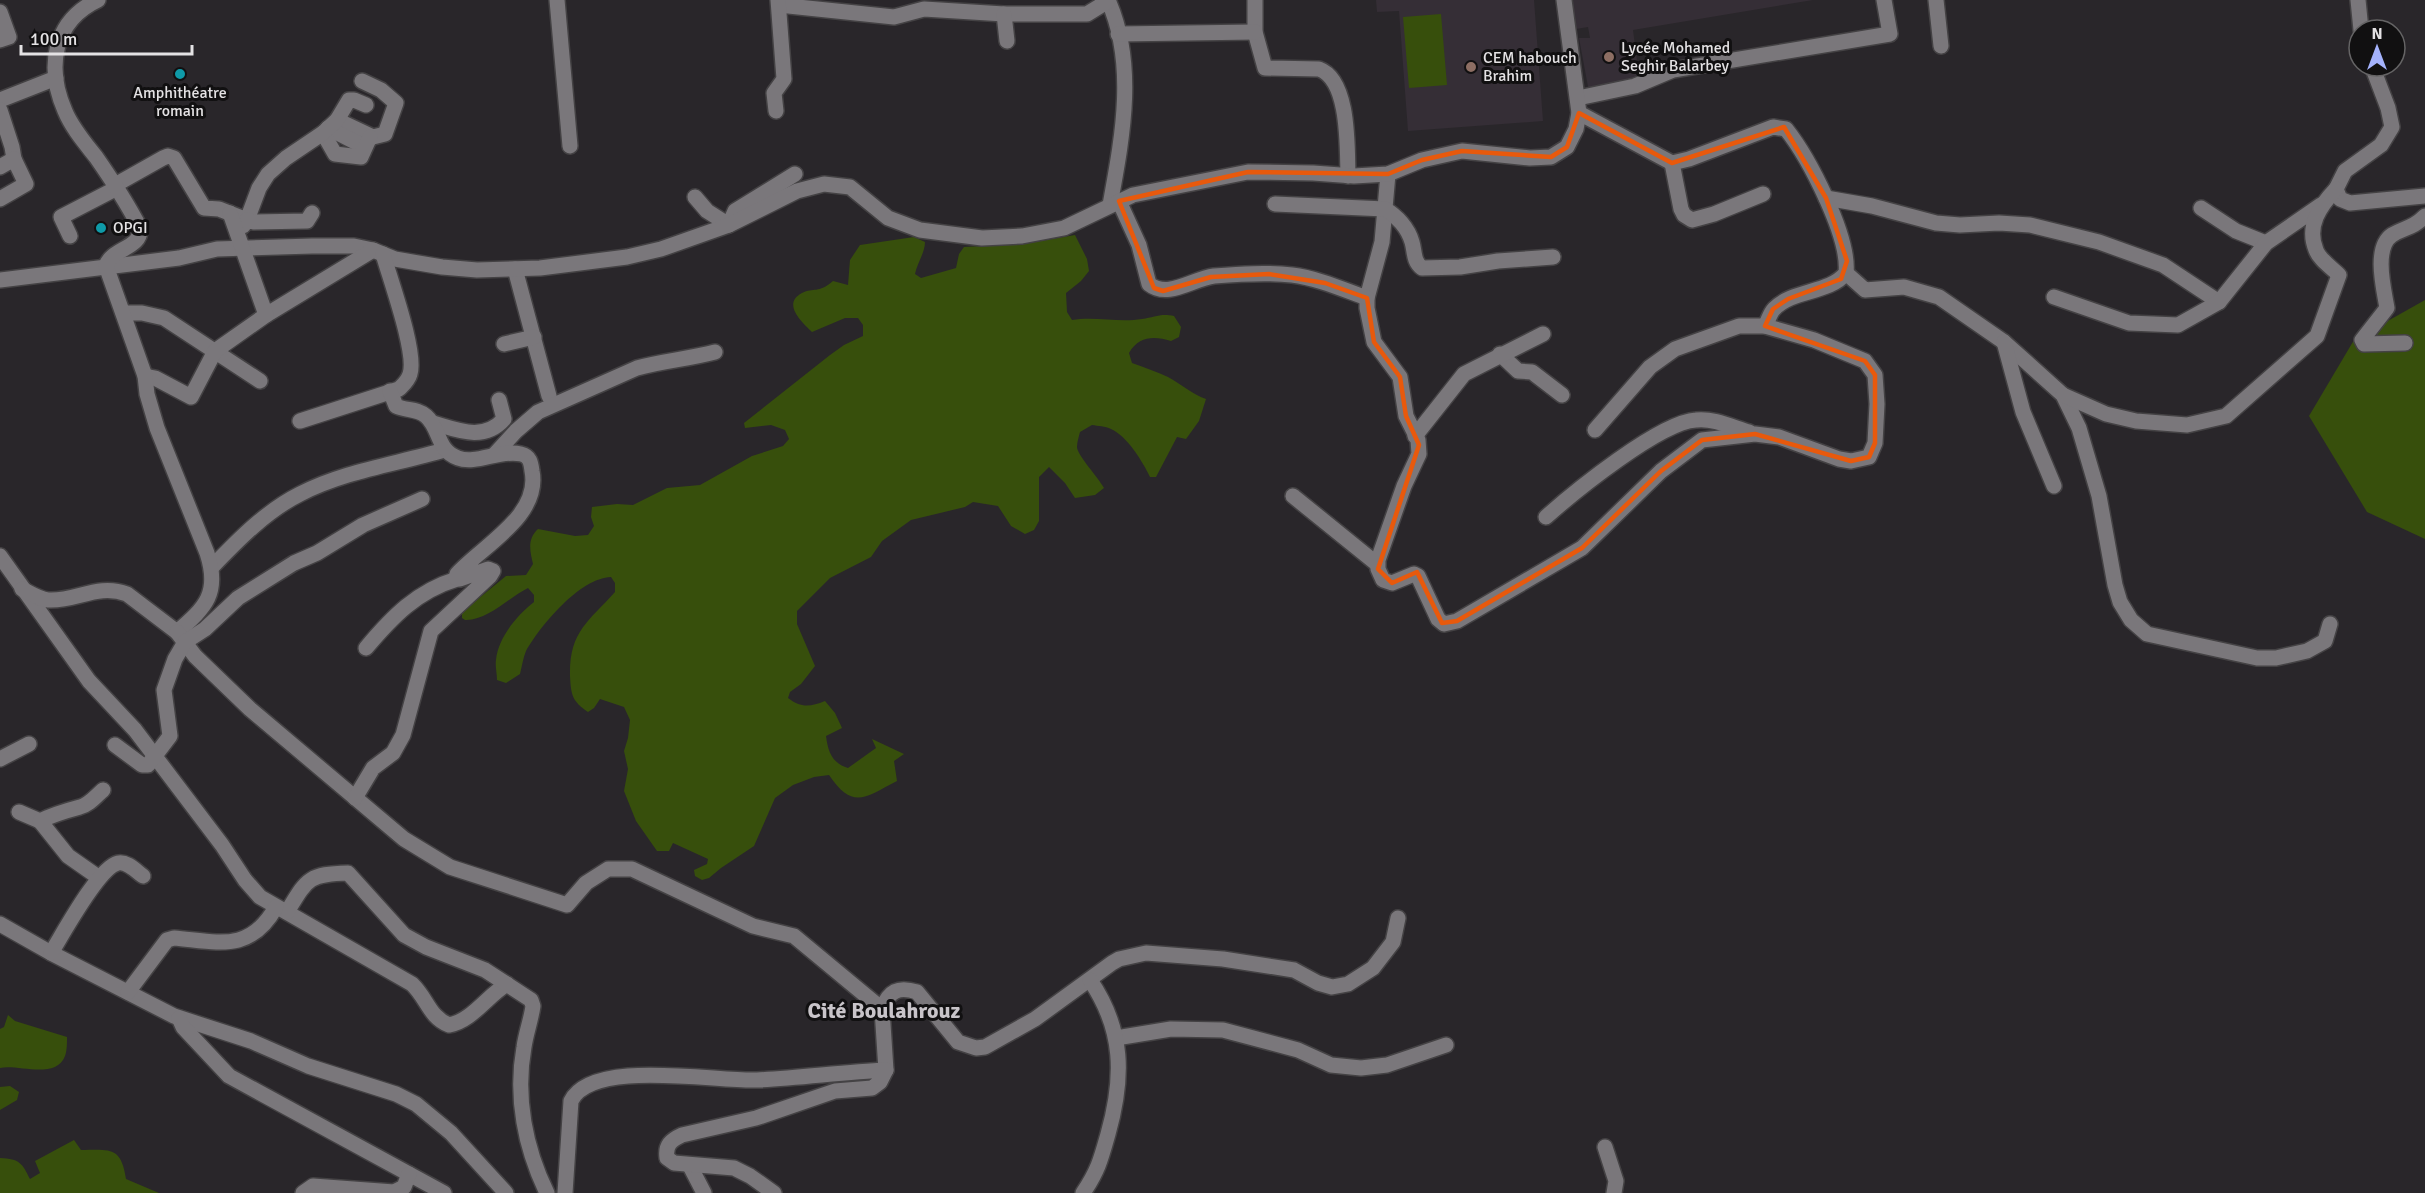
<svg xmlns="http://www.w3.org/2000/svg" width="2425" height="1193" viewBox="0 0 2425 1193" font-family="Signika,sans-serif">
	<rect width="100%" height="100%" fill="#29262a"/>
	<g fill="#352e36">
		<polygon points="1376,0 1534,0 1543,121 1408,131 1399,11 1377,12"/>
		<polygon points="1571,0 1813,0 1633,30 1639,76 1631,81 1589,92 1579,38 1590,38 1588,27 1576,29"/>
	</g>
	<g fill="#374f0c">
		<polygon points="1441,14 1447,85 1409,88 1403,17"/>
		<path d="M1075,235l12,24 2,12 -8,10 -15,12 1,19 5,8c23,-4 47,3 70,-1 13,-2 19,-6 32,-3l7,11 -2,10 -8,4c-17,-5 -32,-5 -42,12l3,10c12,4 25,9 36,14 13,7 24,17 38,22l-7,22 -13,18 -9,-2 -21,40h-6c-7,-15 -23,-41 -39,-48 -6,-3 -13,-3 -19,-4l-12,7c-1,4 -3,10 -3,15 0,8 21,30 27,41l-9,7 -20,3 -10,-15 -16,-16 -10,10v44l-5,9 -9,4 -14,-8 -13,-20 -25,-4 -8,5 -54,13 -29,21 -11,16 -41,21 -33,33v13l18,42 -14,18 -11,8 -2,6c13,10 22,9 37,3l10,12 7,15 -16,8c2,16 6,27 22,32l28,-20 -4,-9 32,15 -10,7 3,20c-33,17 -44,29 -68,-6l-15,2 -21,8 -18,13 -21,48 -33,22 -12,10 -7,2 -7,-4 -1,-6 13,-6 1,-5 -35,-16 -4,8h-12l-21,-30 -12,-30 4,-22 -4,-18 4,-13 2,-18 -6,-13 -24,-8 -6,9 -6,4c-16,-11 -17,-17 -18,-36 -1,-44 18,-54 45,-84v-9l-4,-6c-31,1 -70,48 -85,74 -3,7 -4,15 -6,23l-14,9 -9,-3c0,-7 -2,-14 -1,-20 2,-22 21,-45 38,-58v-7l-6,-7c-20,10 -41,33 -63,32l-3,-2v-6l44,-36 20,-1 7,-11c-3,-13 -6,-25 5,-35l37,7 13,-1 6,-9 -3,-9 1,-10 25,-3 16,1 34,-17 33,-3 52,-29 31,-10 6,-7 -4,-9 -14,-5 -26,3 -1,-5 86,-68 14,-10 19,-9v-11l-5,-7h-13l-33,14c-9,-9 -31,-28 -10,-39 12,-6 16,1 31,-12l15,4 2,-25 10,-15 54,-8 11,5c0,11 -8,21 -10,32l6,4 35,-10 3,-14 5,-7 60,-3z"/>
		<polygon points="2425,300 2425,539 2367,512 2309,416 2354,340"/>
		<path d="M8,1015l7,6 52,16c0,6 0,14 -2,19 -9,24 -47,8 -65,12v-39l4,-2z"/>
		<polygon points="10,1086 19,1092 17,1100 0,1110 0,1087"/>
		<path d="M74,1140l7,10c29,0 40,-4 45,29l33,14h-159v-35c20,1 22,5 30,21l10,-6 -5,-12z"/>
	</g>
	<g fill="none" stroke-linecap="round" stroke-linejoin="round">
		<g stroke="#444244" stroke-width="18">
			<g id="minor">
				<polyline points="557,0 570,146"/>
				<path d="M1108,0c29,65 14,139 2,205"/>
				<path d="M1255,0v32l10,36 54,1c31,11 28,80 29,107"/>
				<polyline points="1936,0 1941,46"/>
				<polyline points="2358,0 2361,30"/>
				<polyline points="779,5 894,17 924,9 1004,14 1087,14 1108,1"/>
				<polyline points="0,12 9,37 0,40"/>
				<polyline points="1004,14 1007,41"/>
				<polyline points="1118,34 1255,32"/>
				<polyline points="2372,66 2388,108 2392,127 2381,145 2345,171 2336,189 2340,199 2350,203 2425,196"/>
				<polyline points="1578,98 1635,86 1673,70 1890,34 1884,0"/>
				<polyline points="0,100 56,78"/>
				<polyline points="0,110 12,147 14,159"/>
				<polyline points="776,111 774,93 784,79 778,0"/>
				<path d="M1579,113l93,50 17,-4 84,-32 13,2c23,29 64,108 60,144 -17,21 -53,16 -72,36 -4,4 -6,12 -9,17"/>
				<polyline points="337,120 373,137 385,134 396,103 381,90 362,81"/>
				<polyline points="328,128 365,147"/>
				<polyline points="323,133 335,154 361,157 370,137"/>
				<polyline points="1672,163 1681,209 1684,215 1692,220 1714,214 1763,194"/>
				<polyline points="0,167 14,159 26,184 0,199"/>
				<polyline points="1388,174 1382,242 1367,298 1367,308 1374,342 1400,377 1406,416 1418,440 1419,454 1404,486 1378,560 1378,569 1383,580 1392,583 1414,574 1418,576 1438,619 1444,624 1457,621 1582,548 1661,471 1702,440 1755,434 1779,437 1839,459 1851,461 1869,457 1875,443 1877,404 1875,375 1865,361 1814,340 1765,326 1739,326 1675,349 1650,367 1595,430"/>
				<polyline points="115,185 163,158 168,156 174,158 204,208 219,209 247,220 259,188 268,174 286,158 323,133 337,120 349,100 354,100 366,105"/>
				<polyline points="695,197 707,211 729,225 735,211 795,174"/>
				<polyline points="1826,198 1872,206 1936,223 1960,225 1999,223 2030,225 2099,242 2163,265 2219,302"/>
				<path d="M1119,201l20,44 10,39c19,15 43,-5 65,-8 25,-2 52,-4 78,-1 25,3 50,14 75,23"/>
				<path d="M1275,204l110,5c12,7 23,19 27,33 3,10 1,19 10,26l38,-1 38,-6 55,-4"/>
				<polyline points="2201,208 2236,231 2266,243"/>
				<polyline points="243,226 247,220 254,222 307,221 312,213"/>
				<polyline points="70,236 61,217 117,188"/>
				<polyline points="515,269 549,396"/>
				<polyline points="1846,273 1865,290 1904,287 1939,297 2004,342 2063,395 2079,428 2099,496 2115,585 2120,602 2131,620 2147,634 2257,658 2276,658 2307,651 2325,641 2330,624"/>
				<polyline points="0,280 179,258 217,249 312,246 354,246 373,250 395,259 442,267 477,270 540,268 627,257 661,249 729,225 797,191 824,184 850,187 888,218 920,230 982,238 1022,236 1064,228 1133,195 1248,172 1313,173 1354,176 1388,174 1422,160 1462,151 1530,158 1551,157 1567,147 1576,129 1579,113 1564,0"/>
				<polyline points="2054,297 2129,323 2178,325 2219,302 2266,243 2321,205"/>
				<polyline points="123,313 142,313 164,318 260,381"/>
				<polyline points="266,315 373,250"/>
				<polyline points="2004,342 2023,412 2054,486"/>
				<path d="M2405,343l-41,1 -2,-4 25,-32c-3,-18 -14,-60 5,-73 13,-8 20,-6 33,-19"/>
				<polyline points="504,344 534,337"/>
				<polyline points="1500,354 1518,371 1532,372 1562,395"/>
				<polyline points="145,376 155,378 191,397 215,351 266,315 230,213"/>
				<path d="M2063,395l43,19 30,7 51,4 39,-9 91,-80 22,-61c-7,-7 -20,-16 -23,-25 -10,-24 4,-44 20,-61"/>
				<path d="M300,421l99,-32c5,-5 9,-8 11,-15 7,-21 -20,-95 -27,-120"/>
				<path d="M433,423c24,7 51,19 71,-4l-5,-19"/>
				<polyline points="1415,436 1464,374 1543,334"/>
				<path d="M495,454l21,-23 22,-19 99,-44c25,-7 52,-9 78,-16"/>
				<polyline points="1293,496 1377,564"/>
				<path d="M1546,517c28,-25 114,-95 150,-97 18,-2 36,7 53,12"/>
				<path d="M0,556l89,125 46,49 87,115 23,35 15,17 152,87c15,14 17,33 37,41 23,-4 39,-30 58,-41"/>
				<path d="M212,567c26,-27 54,-56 88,-73 44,-23 97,-30 144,-44"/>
				<path d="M22,589c8,4 17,10 26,11 28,2 49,-17 79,-6l50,38c29,-25 43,-39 30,-79l-50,-125 -10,-34 -2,-18 -39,-110c5,-18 36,-17 34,-38 -13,-25 -28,-48 -44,-71 -11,-14 -24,-29 -31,-46 -19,-43 -12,-90 33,-111"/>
				<polyline points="177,632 195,656 250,709 404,839 450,867 567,905 586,883 608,869 632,869 753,926 794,936 882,1009 886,1070"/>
				<path d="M366,648c26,-31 51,-57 91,-69"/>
				<polyline points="115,745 142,765 148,765 170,736 164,690 175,659 185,642 205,629 238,598 294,563 317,553 363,525 422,499"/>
				<polyline points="0,759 29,744"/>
				<path d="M355,798l18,-30 20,-15 10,-18 28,-104 59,-55 3,-5 -5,-2 -28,10 -4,-1 1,-4c25,-28 84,-58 75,-103 -1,-8 -2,-15 -11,-17 -21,-5 -45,11 -63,4 -22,-8 -17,-29 -32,-42 -9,-8 -20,-5 -30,-10l-6,-15"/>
				<polyline points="19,812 40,821"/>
				<path d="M98,877l-30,-21 -28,-35c14,-7 25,-10 40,-14 9,-2 16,-11 23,-17"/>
				<path d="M287,912c20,-33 21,-38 61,-39l56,62 22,12 59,23 46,30 2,6c-2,14 -7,27 -9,41 -9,50 1,101 23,146"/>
				<polyline points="0,924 51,953 174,1016 251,1041 308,1066 396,1094 416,1104 451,1133 506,1193"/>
				<path d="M51,953c12,-19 47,-85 67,-90 9,-2 18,8 25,13"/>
				<path d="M128,992l39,-52 7,-2c45,4 76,15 102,-31"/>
				<path d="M882,1009c7,-18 16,-23 35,-17l41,50 18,6 9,-1 50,-28 77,-56 7,-4 27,-6 77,6 71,11 24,13 14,4 16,-3 25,-16 20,-26 5,-24"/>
				<polyline points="179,1018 183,1027 229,1076 444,1193"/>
				<polyline points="1116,1038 1171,1029 1223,1030 1298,1050 1331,1065 1361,1068 1387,1065 1446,1045"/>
				<polyline points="1605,1147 1616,1181 1614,1193"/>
				<polyline points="690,1166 704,1193"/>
				<polyline points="303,1193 313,1186 394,1192 404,1187 409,1174"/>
				<path d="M565,1193l6,-92c21,-43 145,-19 186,-21 43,-2 86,-8 129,-10l-6,12 -8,6 -37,3 -79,27 -74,17c-11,5 -17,10 -15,23l7,5 60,5 16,8 24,17"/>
				<path d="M1083,1193c15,-22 18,-34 25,-59 16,-57 16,-104 -18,-154"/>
			</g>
		</g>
		<use href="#minor" stroke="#7a777b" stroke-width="15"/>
	</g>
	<path fill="none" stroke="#e8590c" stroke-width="4.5" stroke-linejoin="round" d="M1579,113l93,50 112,-36 42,71 21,63 -6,18 -53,20 -15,10 -8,17 100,35 10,14v68l-6,14 -18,4 -96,-27 -53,6 -41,31 -79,77 -125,73 -15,2 -25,-51 -25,11 -14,-14 41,-124 -13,-29 -6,-39 -26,-35 -7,-44 -42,-15 -56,-9 -58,3 -48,14 -9,-3 -35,-87 129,-29 140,2 34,-14 40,-9 89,6 16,-10z"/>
	<g fill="#8d6e63" stroke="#111011" stroke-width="2">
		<circle cx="1609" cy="57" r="6"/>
		<circle cx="1471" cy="67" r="6"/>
	</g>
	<g fill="#0f9aa8" stroke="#111011" stroke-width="2">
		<circle cx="180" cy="74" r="6"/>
		<circle cx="101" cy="228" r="6"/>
	</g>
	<g text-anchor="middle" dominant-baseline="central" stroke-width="6" stroke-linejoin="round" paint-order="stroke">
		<g font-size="16" fill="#e4e2e4" stroke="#111011" text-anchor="start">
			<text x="1621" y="48">Lycée Mohamed<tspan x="1621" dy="18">Seghir Balarbey</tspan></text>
			<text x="1483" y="58">CEM habouch<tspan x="1483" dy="18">Brahim</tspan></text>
			<text x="180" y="93" text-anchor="middle">Amphithéatre<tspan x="180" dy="18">romain</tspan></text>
			<text x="113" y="228">OPGI</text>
		</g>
		<g font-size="22" font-weight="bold" fill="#c8c4c9" stroke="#111011">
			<text x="884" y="1010">Cité Boulahrouz</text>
		</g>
	</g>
	<g transform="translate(2377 48)"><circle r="28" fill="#111011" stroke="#656465" stroke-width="1.5"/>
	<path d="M0-4.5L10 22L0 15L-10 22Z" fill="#a4b2fc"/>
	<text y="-9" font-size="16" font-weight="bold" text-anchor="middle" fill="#e4e2e4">N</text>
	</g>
	<path d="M21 45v9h171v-9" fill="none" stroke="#e4e2e4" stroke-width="3"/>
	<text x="30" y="45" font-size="18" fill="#e4e2e4" stroke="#111011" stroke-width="4.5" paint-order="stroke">100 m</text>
</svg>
